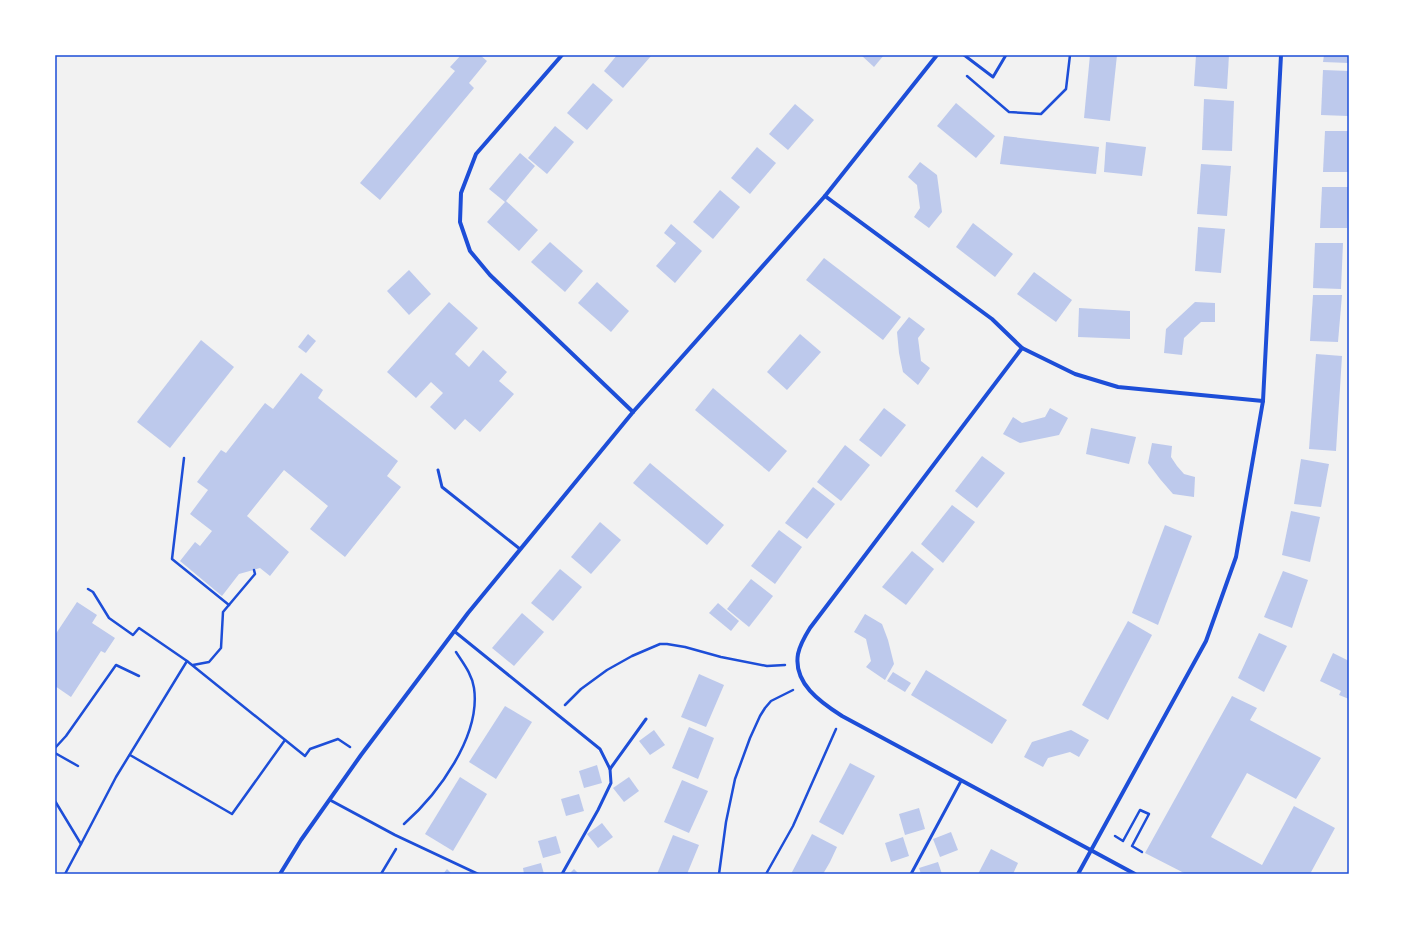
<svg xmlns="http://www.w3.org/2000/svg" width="1404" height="929" viewBox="0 0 1404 929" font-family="'Fira Sans',sans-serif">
	<rect width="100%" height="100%" fill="#f2f2f2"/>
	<g fill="#bdc9ec">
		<polygon points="461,55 480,55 487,61 469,83 474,88 380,200 360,183 455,71 450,67"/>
		<polygon points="617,55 649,55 651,56 623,88 604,71"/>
		<polygon points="861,55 884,55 874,67"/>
		<polygon points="1090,55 1117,55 1110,121 1084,118"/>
		<polygon points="1196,55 1229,55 1227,89 1194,86"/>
		<polygon points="1324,55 1349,55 1349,63 1323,62"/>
		<polygon points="1323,70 1349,71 1348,116 1321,115"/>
		<polygon points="593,83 613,100 587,130 567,113"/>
		<polygon points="1204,99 1234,101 1232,151 1202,150"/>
		<polygon points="956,103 995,136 976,158 937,126"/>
		<polygon points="795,104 814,120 788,150 769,134"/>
		<polygon points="555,126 574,142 547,174 528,158"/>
		<polygon points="1325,131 1349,131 1349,172 1323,172"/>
		<polygon points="1004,136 1099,147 1096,174 1000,164"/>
		<polygon points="1106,142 1146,147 1142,176 1104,172"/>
		<polygon points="757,147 776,163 750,194 731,178"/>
		<polygon points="520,153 535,166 506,201 538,230 519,251 487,222 505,202 489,189"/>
		<polygon points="920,162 937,175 942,212 929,228 914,217 920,208 917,185 908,177"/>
		<polygon points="1201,164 1231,166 1227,216 1197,214"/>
		<polygon points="1322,187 1349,187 1347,228 1320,228"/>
		<polygon points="720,190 740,207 713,239 693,222"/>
		<polygon points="973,223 1013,254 995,277 956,247"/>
		<polygon points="671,224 702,251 675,283 656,266 676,243 664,233"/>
		<polygon points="1198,227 1225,229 1221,273 1195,271"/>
		<polygon points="550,242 583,271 565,292 531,262"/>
		<polygon points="1315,243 1343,243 1341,289 1313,288"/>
		<polygon points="824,258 901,317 883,340 806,280"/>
		<polygon points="409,270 431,294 409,315 387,291"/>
		<polygon points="1034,272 1072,300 1056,322 1017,294"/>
		<polygon points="597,282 629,311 611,332 578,303"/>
		<polygon points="1313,295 1342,295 1338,342 1310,341"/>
		<polygon points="449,302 478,328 455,354 469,367 483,350 507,372 499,381 514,394 480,432 465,419 455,430 430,407 443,393 431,382 416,398 387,372"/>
		<polygon points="1195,302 1215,303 1215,322 1201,322 1184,338 1182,355 1164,353 1166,329"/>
		<polygon points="1079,308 1130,311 1130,339 1078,337"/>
		<polygon points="909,317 925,329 918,338 921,361 930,368 918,385 903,372 899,353 897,332"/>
		<polygon points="308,334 316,341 306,353 298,347"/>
		<polygon points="800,334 821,352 787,390 767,372"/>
		<polygon points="201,340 234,367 170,448 137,422"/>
		<polygon points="1316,354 1342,356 1336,451 1309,449"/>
		<polygon points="301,373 323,390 318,398 398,461 387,476 401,487 345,557 310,529 328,506 284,470 247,516 289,552 270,576 260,568 239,574 222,596 180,561 195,542 200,546 212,531 190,514 208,490 197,482 221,450 226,453 265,403 273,409"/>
		<polygon points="713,388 787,451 769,472 695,410"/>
		<polygon points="884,408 906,425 881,457 859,440"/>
		<polygon points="1050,408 1068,418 1059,435 1020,443 1003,434 1013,417 1022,423 1045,417"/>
		<polygon points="1091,428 1136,437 1129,464 1086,454"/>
		<polygon points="1152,443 1172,446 1171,457 1177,466 1184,474 1195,477 1194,497 1173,494 1160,479 1148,463"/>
		<polygon points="845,445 870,465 841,501 817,482"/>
		<polygon points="982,456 1005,473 977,508 955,491"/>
		<polygon points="1301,459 1329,464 1321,507 1294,504"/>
		<polygon points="650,463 724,525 707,545 633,483"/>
		<polygon points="813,487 835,504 807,539 785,523"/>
		<polygon points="952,505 975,522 943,563 921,544"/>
		<polygon points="1291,511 1320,517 1310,562 1282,555"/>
		<polygon points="600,522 621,540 591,574 571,557"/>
		<polygon points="1165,525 1192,536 1158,625 1132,613"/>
		<polygon points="779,530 802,547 775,584 751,566"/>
		<polygon points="912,551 934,569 906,605 882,587"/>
		<polygon points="560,569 582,587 553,621 531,603"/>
		<polygon points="1283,571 1308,580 1292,628 1264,617"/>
		<polygon points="751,579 773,596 749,627 727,609"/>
		<polygon points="77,602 97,615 92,623 115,638 105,653 101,651 71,697 55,686 55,635"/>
		<polygon points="718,603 739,621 731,631 709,613"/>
		<polygon points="522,613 544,632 514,666 492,648"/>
		<polygon points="865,614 882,624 888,640 894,664 885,680 866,667 871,661 866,639 854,632"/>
		<polygon points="1128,621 1152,635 1108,720 1082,705"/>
		<polygon points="1259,633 1287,646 1264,692 1238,678"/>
		<polygon points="1333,653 1349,661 1349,699 1339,695 1341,691 1320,681"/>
		<polygon points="926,670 1007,720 992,744 911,695"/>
		<polygon points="893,672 911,683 905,692 887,681"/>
		<polygon points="699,674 724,685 706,727 681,717"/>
		<polygon points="1232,696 1257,708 1250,720 1321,758 1296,799 1247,773 1211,837 1262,865 1294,806 1335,828 1310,874 1186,874 1145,853"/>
		<polygon points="505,706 532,722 496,779 469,762"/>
		<polygon points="689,727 714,738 698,779 672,768"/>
		<polygon points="654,730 665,745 650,755 639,741"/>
		<polygon points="1071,730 1089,740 1079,757 1070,752 1048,758 1043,767 1024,757 1032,742"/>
		<polygon points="850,763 875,776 843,835 819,822"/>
		<polygon points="597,765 602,783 584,788 579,771"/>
		<polygon points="460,777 487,794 453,851 425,834"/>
		<polygon points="629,777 639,791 624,802 613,788"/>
		<polygon points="682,780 708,791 689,833 664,822"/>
		<polygon points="579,794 584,811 566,816 561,799"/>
		<polygon points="919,808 925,829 905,835 899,814"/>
		<polygon points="602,823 613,837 598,848 587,834"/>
		<polygon points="951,832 958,850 940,857 933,839"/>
		<polygon points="812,834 837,847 830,862 823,874 791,874"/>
		<polygon points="673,835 699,845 687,874 657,874"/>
		<polygon points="556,836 561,853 543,858 538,841"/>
		<polygon points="903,837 909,856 891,862 885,843"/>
		<polygon points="991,849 1018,863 1013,874 978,874"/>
		<polygon points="938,862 942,874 921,874 919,868"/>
		<polygon points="541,863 544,874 524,874 523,868"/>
		<polygon points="447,869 452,874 443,874"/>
		<polygon points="574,869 579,874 569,874"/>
	</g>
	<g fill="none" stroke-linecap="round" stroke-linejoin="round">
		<g stroke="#1d4ed8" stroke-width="2.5">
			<polyline points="967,76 1009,112 1041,114 1066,89 1070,55"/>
			<polyline points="184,458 172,559 229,605"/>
			<polyline points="88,589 93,592 109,618 133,635 139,628 187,661 305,756 310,749 338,739 350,747"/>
			<polyline points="193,665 209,662 221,648 223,612 255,574 254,570"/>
			<polyline points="565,705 581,689 607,670 632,656 660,644 667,644 685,647 721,657 767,666 785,665"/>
			<polyline points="55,748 66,736 116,665 139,676"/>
			<polyline points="55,753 78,766"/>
			<polyline points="130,755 232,814 285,740"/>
			<polyline points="55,801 81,844 65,874"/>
			<path d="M404,824c34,-30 77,-88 70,-136 -2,-14 -11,-25 -18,-36"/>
			<polyline points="1115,836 1123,841 1140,810 1149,814 1132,846 1142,852"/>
			<polyline points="81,844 116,777 187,661"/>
			<polyline points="381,874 396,849"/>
			<polyline points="719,874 726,822 735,779 750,738 760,716 765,708 771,701 793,690"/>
			<polyline points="766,874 793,826 836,729"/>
		</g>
		<g stroke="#1d4ed8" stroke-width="3">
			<polyline points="964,55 993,77 1006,55"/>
			<polyline points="438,470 442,487 520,549"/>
			<polyline points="454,631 600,749 610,769 611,783 598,810 562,874"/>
			<polyline points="610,769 646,719"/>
			<polyline points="330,800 395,835 478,874"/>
			<polyline points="911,874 961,781"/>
		</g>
		<g stroke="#1d4ed8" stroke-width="4">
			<polyline points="562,55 476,154 461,193 460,222 470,251 490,275 633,412"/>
			<polyline points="825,196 992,319 1022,348 1075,374 1118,387 1263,401"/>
			<path d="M1022,348l-212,280c-5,8 -10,16 -12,26 -5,29 22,48 44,62l293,158"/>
			<polyline points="280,874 301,840 361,755 468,613 633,412 825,196 937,55"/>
			<polyline points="1078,874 1206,641 1236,557 1263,401 1281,55"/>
		</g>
	</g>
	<rect width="1404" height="929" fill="none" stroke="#ffffff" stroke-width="112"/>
	<rect x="56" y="56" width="1292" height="817" fill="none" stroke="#1d4ed8" stroke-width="1.5"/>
</svg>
